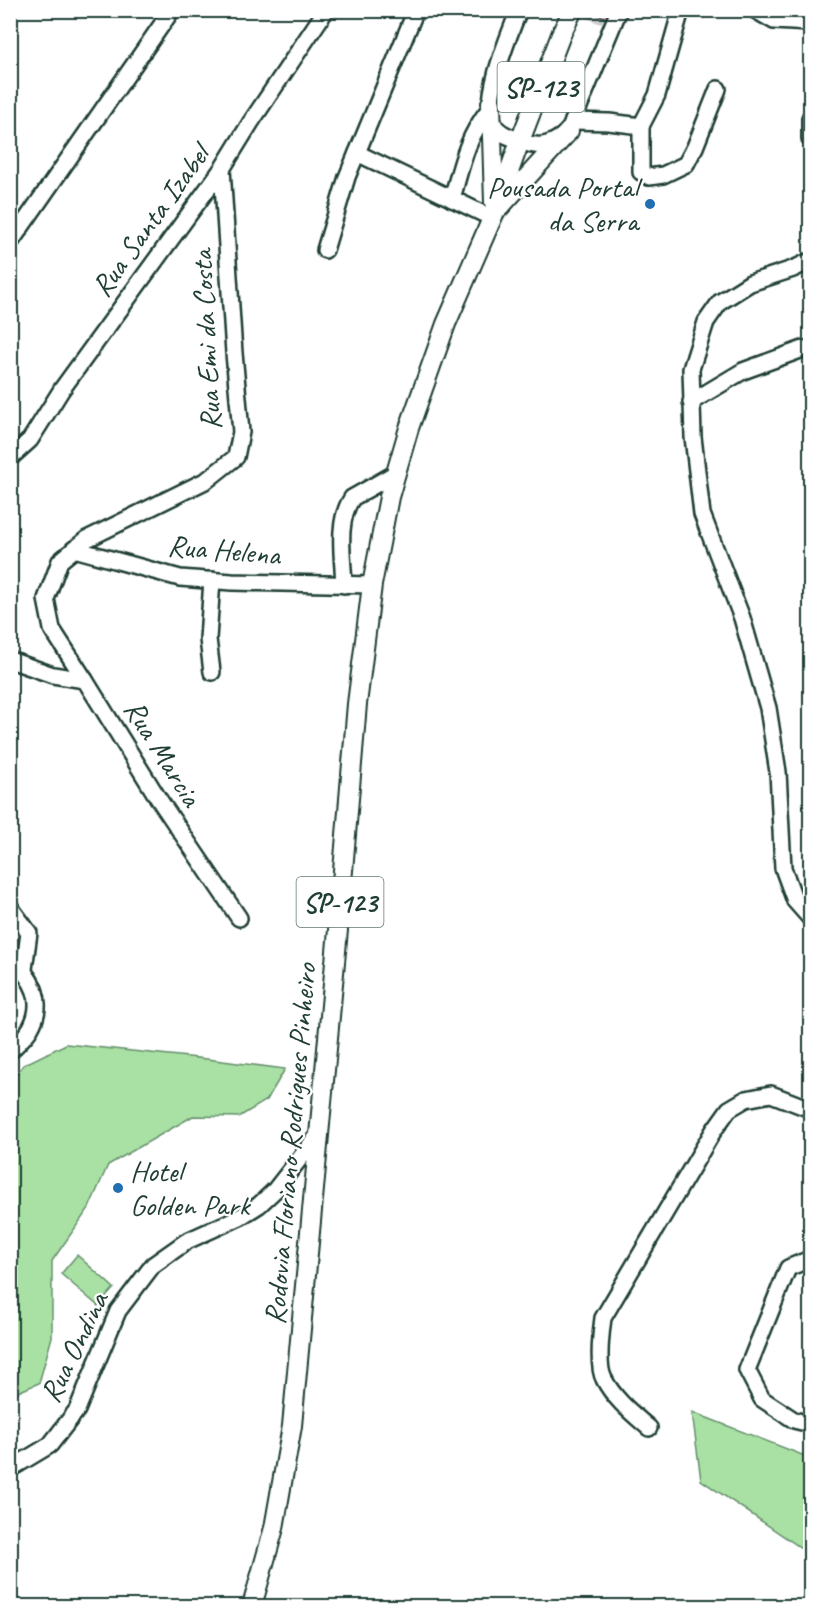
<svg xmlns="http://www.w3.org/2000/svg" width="821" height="1617" viewBox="0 0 821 1617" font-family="Caveat,sans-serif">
	<rect width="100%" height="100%" fill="#fff"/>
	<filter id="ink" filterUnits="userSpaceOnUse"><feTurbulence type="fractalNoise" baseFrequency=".0167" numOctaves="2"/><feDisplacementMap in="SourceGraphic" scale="12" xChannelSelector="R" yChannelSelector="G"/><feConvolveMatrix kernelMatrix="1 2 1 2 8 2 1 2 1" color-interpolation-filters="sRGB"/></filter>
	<g filter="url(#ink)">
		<g fill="#a9e0a3" stroke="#648e6c" stroke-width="1.5">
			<polygon points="66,1044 207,1059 285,1069 267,1100 239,1117 193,1116 108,1165 89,1208 52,1261 52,1337 39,1383 11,1395 10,1297 15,1276 10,1251 11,1081 23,1065"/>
			<polygon points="77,1255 114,1288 98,1306 61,1274"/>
			<polygon points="692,1412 810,1458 810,1554 701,1480"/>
		</g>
		<polygon fill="#0003" points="581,10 610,10 606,18 601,24 579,15"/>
		<polygon fill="#f1b8ca" stroke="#1f3d34" stroke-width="1.5" points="587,10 611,10 608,19"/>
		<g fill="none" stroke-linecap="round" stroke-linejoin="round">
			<g stroke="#1f3d34" stroke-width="20">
				<g id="minor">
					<path d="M519,10c-10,25 -39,93 -24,116 5,9 19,12 28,16 19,8 31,1 46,-11l50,-121"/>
					<polyline points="755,10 774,21 810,23"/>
					<polyline points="810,118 810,139"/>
					<polyline points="573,121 609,122 641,126 657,95 681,10"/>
					<polyline points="641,126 641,172 649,177 663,175 686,164 695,147 718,89"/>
					<polyline points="357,153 492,218"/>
					<path d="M452,199c10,-36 14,-60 38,-91"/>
					<polyline points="10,243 172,10"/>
					<polyline points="325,250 347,177 416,10"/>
					<polyline points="810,261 793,269 750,283 720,302 706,322 691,369 693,437 702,514 742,618 768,708 778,772 783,868 795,901 810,918"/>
					<polyline points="691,402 743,371 803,349 810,349"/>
					<polyline points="10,458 30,440 62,389 222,169 251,122 326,10"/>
					<polyline points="74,549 180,578 232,582 372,585"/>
					<path d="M344,585c-1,-28 -8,-63 8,-87l44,-25"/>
					<polyline points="10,660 53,675 85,680 158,798 239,918"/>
					<polyline points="212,672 208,639 212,580"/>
					<polyline points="85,680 52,629 46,599 60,561 87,539 207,480 236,457 241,432 234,353 222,169"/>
					<polyline points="10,907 29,933 24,969"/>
					<path d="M10,959c23,18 36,43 20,70 -5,8 -13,15 -20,22"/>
					<polyline points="810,1259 788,1268 747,1370 762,1399 794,1420 810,1424"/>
					<path d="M649,1428c-16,-14 -35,-29 -45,-49 -7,-13 -3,-46 -1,-61l111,-188 15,-21 17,-10 25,-5 39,15"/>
					<polyline points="10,1469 50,1445 77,1410 118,1311 153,1265 187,1241 240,1217 259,1205 275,1190 319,1134"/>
				</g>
			</g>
			<g stroke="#1f3d34" stroke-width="22">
				<g id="major">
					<polyline points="491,103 494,203"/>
					<polyline points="499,208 569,131"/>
					<polyline points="252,1606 274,1528 292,1426 338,930 357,704 372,585 389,497 409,428 446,324 494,214 520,141 562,32 573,10"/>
				</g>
			</g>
			<use href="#minor" stroke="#fff" stroke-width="15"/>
			<use href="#major" stroke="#fff" stroke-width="18"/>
		</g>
	</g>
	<g fill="#1f6fb2" stroke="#fff" stroke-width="2">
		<circle cx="650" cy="204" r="6"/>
		<circle cx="118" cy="1188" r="6"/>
	</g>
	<g text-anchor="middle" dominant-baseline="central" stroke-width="4.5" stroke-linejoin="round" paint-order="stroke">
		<g fill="#fff" stroke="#627771" stroke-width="1.5">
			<rect x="497.5" y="62" width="87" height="50" rx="4.5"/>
			<rect x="296.5" y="877" width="87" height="50" rx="4.5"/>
		</g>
		<g font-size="28" font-weight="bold" fill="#1f3d34">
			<text x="541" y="87">SP-123</text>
			<text x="340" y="902">SP-123</text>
		</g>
		<g font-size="30" fill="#1f3d34" stroke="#fff" text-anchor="end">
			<text x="638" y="187">Pousada Portal<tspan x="638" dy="34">da Serra</tspan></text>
			<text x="130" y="1171" text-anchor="start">Hotel<tspan x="130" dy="34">Golden Park</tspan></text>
		</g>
		<g font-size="30" fill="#1f3d34" stroke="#fff">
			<text transform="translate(150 221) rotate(-54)">Rua Santa Izabel</text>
			<text transform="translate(206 340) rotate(-93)">Rua Emi da Costa</text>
			<text transform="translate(224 550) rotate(5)">Rua Helena</text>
			<text transform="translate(163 753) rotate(58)">Rua Marcia</text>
			<text transform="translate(290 1144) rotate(-85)">Rodovia Floriano Rodrigues Pinheiro</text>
			<text transform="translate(74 1347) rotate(-64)">Rua Ondina</text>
		</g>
	</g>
	<rect width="821" height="1617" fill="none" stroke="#fff" stroke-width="36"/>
	<rect x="18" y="18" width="785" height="1581" fill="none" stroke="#1f3d34" stroke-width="2" filter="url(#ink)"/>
</svg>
